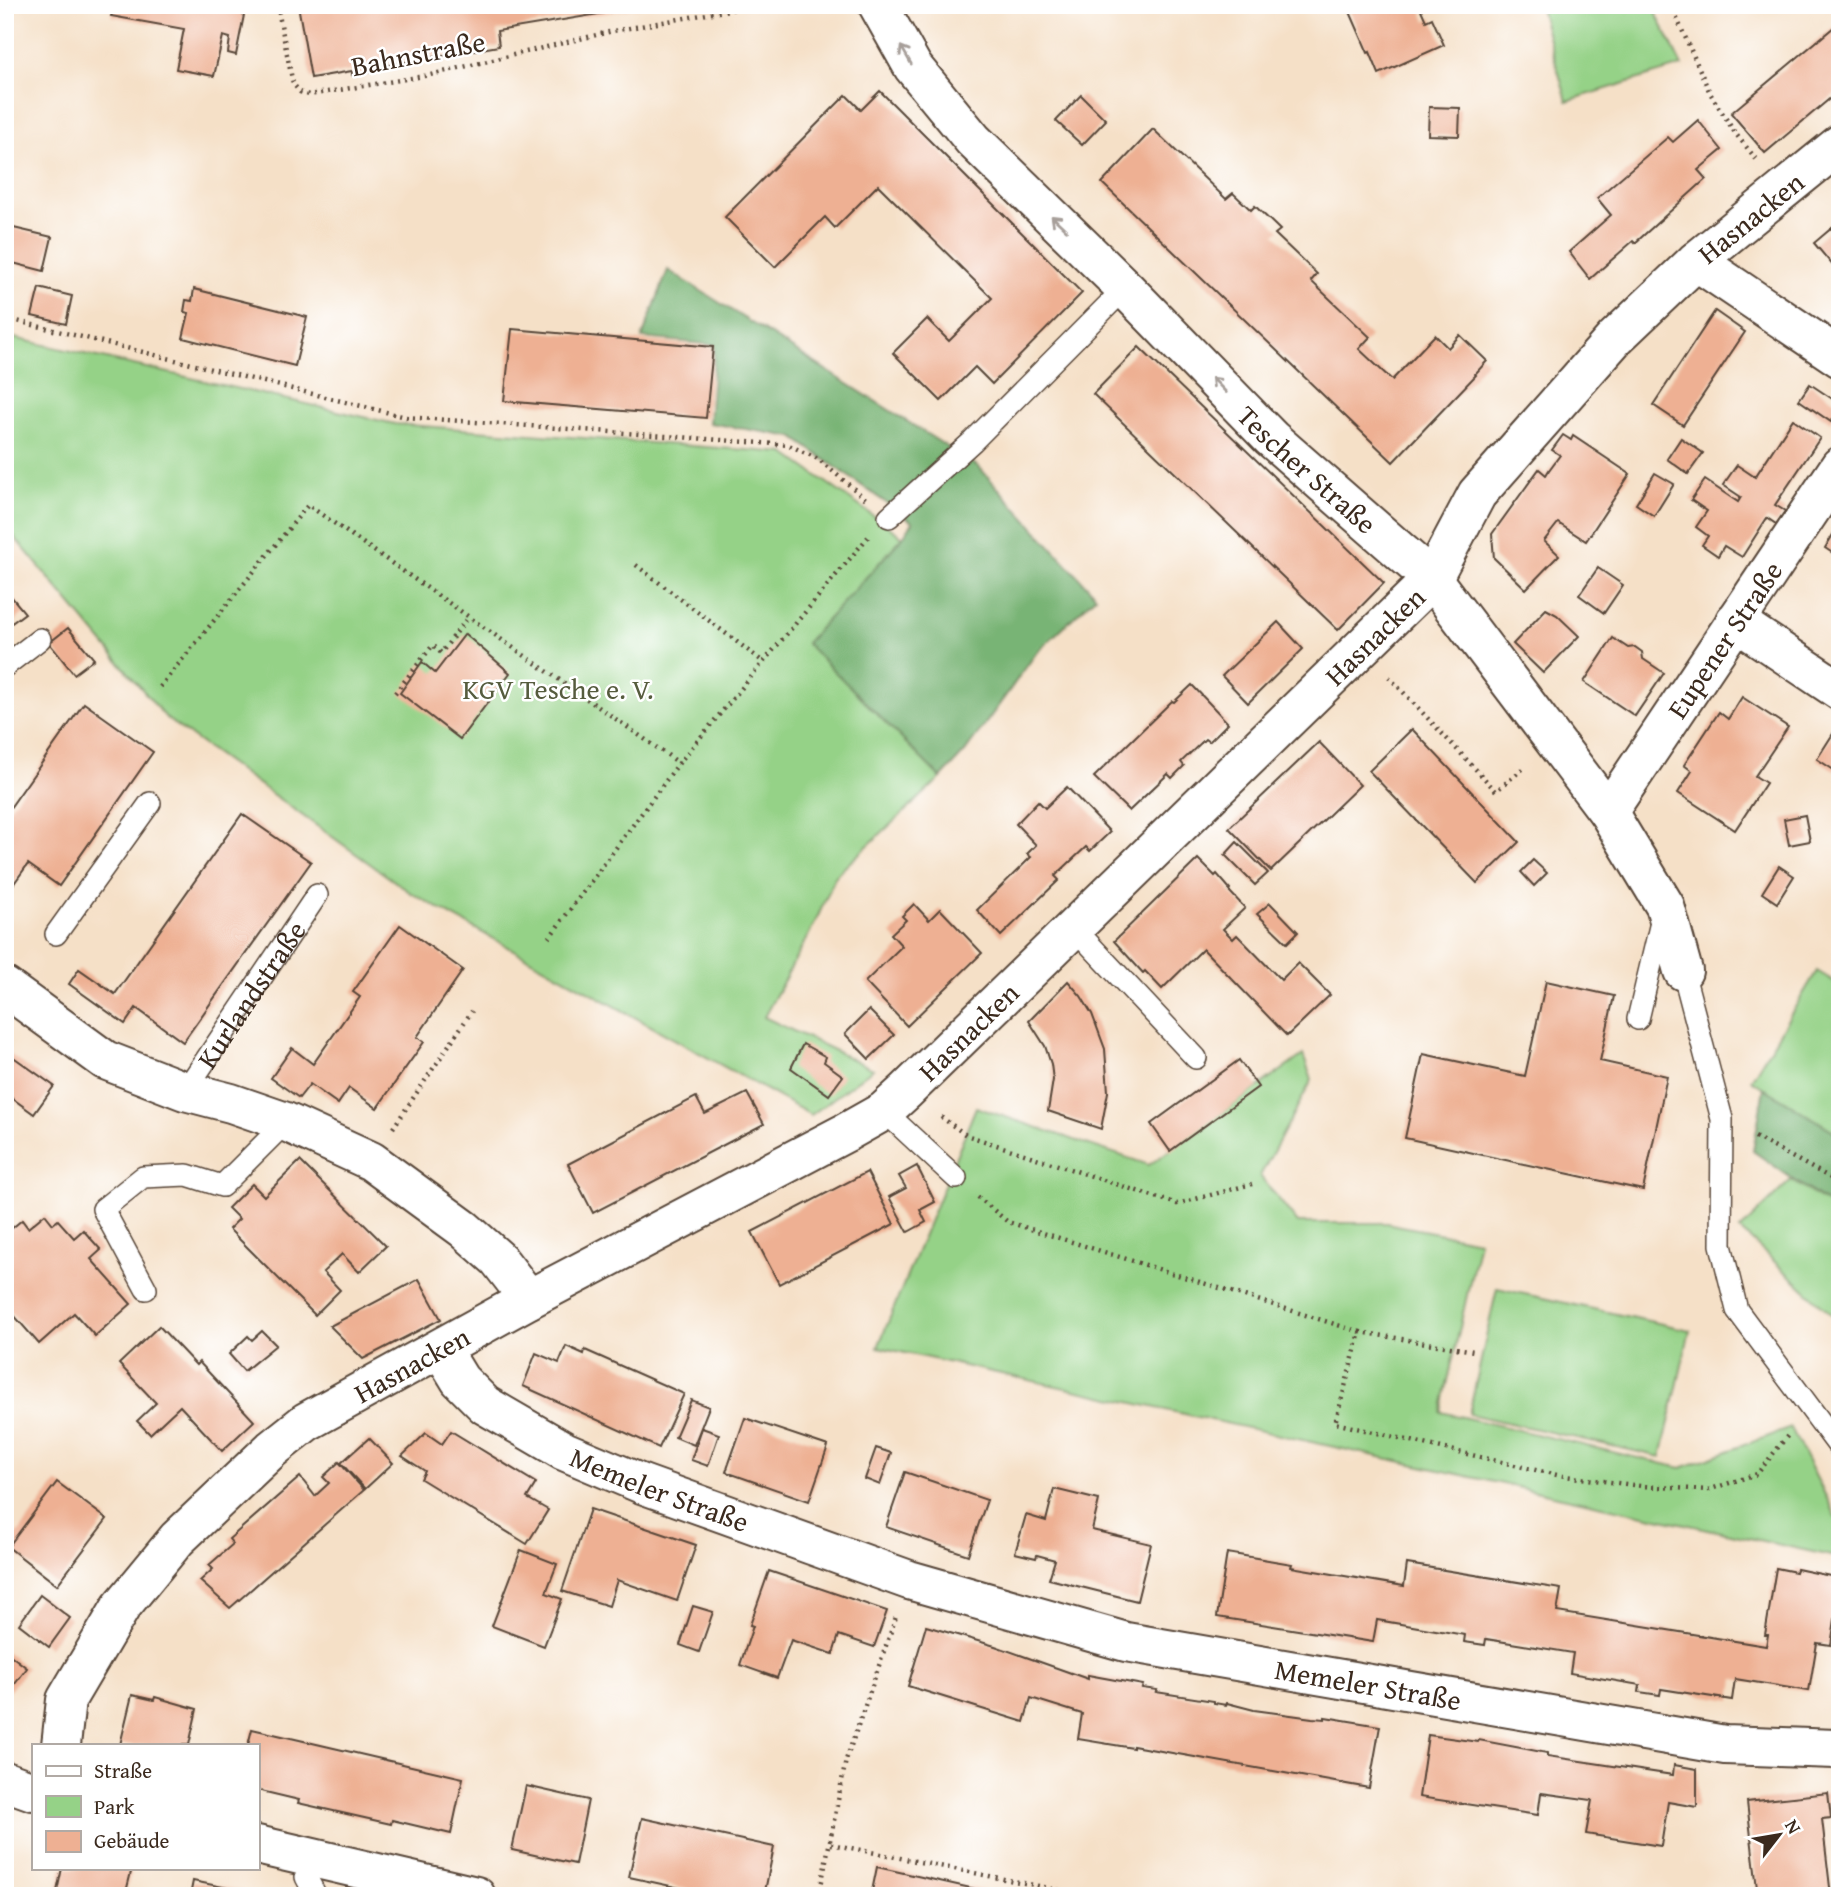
<svg xmlns="http://www.w3.org/2000/svg" width="1845" height="1901" viewBox="0 0 1845 1901" font-family="'Gentium Book Plus',serif">
	<rect width="100%" height="100%" fill="#fff"/>
	<filter id="ink" filterUnits="userSpaceOnUse"><feTurbulence type="fractalNoise" baseFrequency=".0143" numOctaves="2"/><feDisplacementMap in="SourceGraphic" scale="14" xChannelSelector="R" yChannelSelector="G"/><feConvolveMatrix kernelMatrix="1 2 1 2 8 2 1 2 1" color-interpolation-filters="sRGB"/></filter>
	<filter id="wash" filterUnits="userSpaceOnUse"><feTurbulence type="fractalNoise" baseFrequency=".00686" numOctaves="4" result="noise"/><feDisplacementMap in="SourceGraphic" scale="28" xChannelSelector="R" yChannelSelector="G"/><feGaussianBlur stdDeviation="1.57" result="paint"/><feColorMatrix in="noise" values="0 0 0 0 0 0 0 0 0 0 0 0 0 0 0 0 0 1.4 0 .05"/><feComposite in="paint" operator="in"/></filter>
	<g filter="url(#wash)">
		<rect width="100%" height="100%" fill="#f5e0c7"/>
		<g fill="#95d287" stroke="#687e52" stroke-width="2">
			<polygon points="1539,5 1652,5 1682,66 1567,101"/>
			<polygon points="5,336 395,424 785,453 903,537 807,643 941,778 836,875 815,923 764,1017 873,1069 811,1115 411,893 167,719 5,526"/>
			<polygon points="1817,971 1840,985 1840,1135 1751,1080"/>
			<polygon points="1303,1055 1312,1080 1260,1176 1298,1223 1386,1223 1479,1241 1441,1412 1681,1468 1791,1428 1840,1524 1840,1558 878,1347 976,1107 1149,1165"/>
			<polygon points="1791,1180 1840,1212 1840,1322 1740,1230"/>
			<polygon points="1497,1288 1690,1330 1661,1457 1469,1414"/>
		</g>
		<g fill="#78b474" stroke="#5a6f49" stroke-width="2">
			<polygon points="668,270 979,467 1096,596 1037,652 965,752 941,778 806,643 903,537 913,522 793,437 709,423 715,345 642,338"/>
			<polygon points="1764,1088 1840,1135 1840,1212 1753,1151"/>
		</g>
		<g id="blocks">
			<g fill="#eeb093">
				<polygon points="109,5 246,5 236,55 228,53 230,38 223,36 214,76 176,69 184,29 111,16 114,7"/>
				<polygon points="298,5 641,5 641,7 497,31 499,46 370,68 371,72 352,75 352,71 311,78"/>
				<polygon points="1347,5 1419,5 1426,21 1432,18 1444,45 1379,74 1370,52 1368,53"/>
				<polygon points="1840,22 1840,90 1765,153 1731,113"/>
				<polygon points="880,91 1082,293 992,384 975,367 941,401 893,353 927,319 949,341 992,298 878,185 835,228 825,217 775,267 725,217 846,95 861,110"/>
				<polygon points="1081,95 1106,120 1082,145 1056,121"/>
				<polygon points="1429,107 1460,108 1459,136 1428,135"/>
				<polygon points="1698,120 1722,150 1698,170 1706,179 1635,243 1633,241 1590,279 1569,252 1611,215 1597,198 1668,137 1673,142"/>
				<polygon points="1153,129 1226,199 1233,193 1251,210 1255,206 1280,230 1275,234 1317,274 1311,281 1370,337 1359,349 1392,380 1435,335 1448,348 1460,335 1487,361 1475,374 1476,375 1393,462 1102,183"/>
				<polygon points="1840,221 1840,274 1814,243"/>
				<polygon points="5,226 52,237 44,271 5,261"/>
				<polygon points="39,288 72,296 66,324 32,316"/>
				<polygon points="194,289 307,317 295,366 183,338 189,313 184,312 186,300 192,301"/>
				<polygon points="1715,311 1745,332 1683,425 1653,405"/>
				<polygon points="512,329 713,347 706,418 504,401"/>
				<polygon points="1139,347 1384,583 1338,630 1093,394"/>
				<polygon points="1810,384 1840,404 1840,409 1831,422 1799,400"/>
				<polygon points="1793,419 1820,438 1775,505 1785,511 1776,524 1767,518 1742,557 1724,546 1718,556 1702,545 1708,536 1696,527 1707,511 1691,500 1705,480 1738,502 1741,497 1723,485 1737,465 1755,477"/>
				<polygon points="1563,435 1571,440 1573,436 1630,474 1586,541 1558,523 1544,541 1559,555 1526,589 1494,558 1492,534 1539,469 1546,475 1549,470 1560,455 1552,450"/>
				<polygon points="1681,438 1703,453 1688,474 1667,459"/>
				<polygon points="1655,473 1674,484 1654,516 1636,504"/>
				<polygon points="1834,533 1840,537 1840,558 1825,548"/>
				<polygon points="1598,568 1623,585 1604,613 1579,595"/>
				<polygon points="5,589 25,613 5,628"/>
				<polygon points="1546,609 1557,615 1579,636 1543,673 1513,644"/>
				<polygon points="1278,622 1303,649 1248,703 1222,676"/>
				<polygon points="68,628 94,659 74,674 49,643"/>
				<polygon points="465,634 510,673 460,739 400,693 422,662 435,673"/>
				<polygon points="1613,638 1628,648 1635,647 1642,652 1643,659 1664,673 1635,716 1584,682"/>
				<polygon points="1192,685 1228,723 1209,742 1205,739 1181,762 1184,766 1172,778 1168,774 1129,811 1094,777 1172,701 1174,702"/>
				<polygon points="1742,697 1788,727 1755,776 1766,783 1735,830 1678,793 1692,771 1684,765 1719,712 1728,719"/>
				<polygon points="84,703 153,752 59,886 28,864 5,896 5,815"/>
				<polygon points="1412,729 1519,842 1477,883 1369,771"/>
				<polygon points="1836,729 1840,731 1840,774 1817,759"/>
				<polygon points="1319,742 1360,785 1271,871 1229,828"/>
				<polygon points="1067,787 1110,832 1090,851 1086,847 1055,876 1059,880 1001,936 977,910 1031,857 1027,854 1036,845 1016,824 1038,801 1045,808"/>
				<polygon points="242,814 311,862 183,1042 136,1008 125,1024 69,984 79,969 115,994"/>
				<polygon points="1805,815 1810,841 1789,845 1784,819"/>
				<polygon points="1237,842 1268,873 1255,885 1225,855"/>
				<polygon points="1198,859 1215,876 1217,874 1230,889 1229,891 1245,908 1223,929 1233,939 1237,935 1281,980 1298,963 1330,995 1287,1036 1203,949 1162,989 1145,971 1143,973 1114,941"/>
				<polygon points="1533,860 1547,873 1534,886 1521,872"/>
				<polygon points="1779,866 1794,876 1777,903 1762,893"/>
				<polygon points="1270,903 1298,932 1287,943 1257,914"/>
				<polygon points="914,904 929,920 940,909 982,953 907,1026 865,982 902,946 891,934 906,920 902,916"/>
				<polygon points="400,925 463,970 417,1037 424,1042 377,1108 349,1088 338,1104 310,1084 299,1098 271,1078 292,1048 313,1064 360,997 353,992"/>
				<polygon points="1068,981 1081,996 1092,1014 1105,1049 1108,1092 1101,1129 1048,1111 1053,1080 1051,1064 1045,1046 1029,1021"/>
				<polygon points="1546,981 1614,996 1600,1061 1667,1076 1643,1190 1405,1138 1423,1054 1525,1076"/>
				<polygon points="869,1010 894,1035 869,1059 845,1034"/>
				<polygon points="803,1044 826,1057 824,1062 843,1076 829,1095 791,1068"/>
				<polygon points="5,1051 54,1086 34,1114 5,1093"/>
				<polygon points="1239,1060 1258,1087 1170,1151 1151,1124"/>
				<polygon points="747,1093 764,1124 593,1213 568,1164 696,1097 705,1114"/>
				<polygon points="300,1161 386,1246 359,1272 342,1254 323,1272 340,1290 315,1315 229,1229 239,1219 228,1208 252,1184 264,1196"/>
				<polygon points="917,1166 935,1202 920,1210 926,1222 908,1232 889,1197 906,1188 899,1176"/>
				<polygon points="867,1172 894,1224 779,1284 752,1232"/>
				<polygon points="45,1214 53,1224 58,1220 74,1238 83,1230 101,1250 91,1259 131,1304 95,1336 74,1313 39,1344 5,1305 5,1234 22,1220 28,1228"/>
				<polygon points="419,1279 441,1319 363,1359 330,1326"/>
				<polygon points="159,1326 196,1365 199,1362 254,1421 222,1451 180,1406 150,1434 137,1421 156,1403 119,1364"/>
				<polygon points="262,1331 276,1345 244,1371 229,1354 248,1336 252,1340"/>
				<polygon points="566,1346 584,1354 585,1350 684,1394 659,1448 523,1386 536,1353 559,1363"/>
				<polygon points="691,1400 709,1407 694,1445 675,1437"/>
				<polygon points="745,1418 828,1446 809,1501 726,1472"/>
				<polygon points="702,1428 719,1434 708,1466 691,1460"/>
				<polygon points="451,1431 536,1483 527,1498 548,1510 527,1544 421,1479 425,1471 402,1456 426,1433 442,1444"/>
				<polygon points="369,1438 393,1463 365,1489 341,1463"/>
				<polygon points="876,1448 891,1453 880,1485 865,1479"/>
				<polygon points="339,1462 364,1490 230,1608 200,1581 213,1569 209,1565 233,1544 229,1539 300,1477 315,1496 329,1483 323,1477"/>
				<polygon points="905,1472 987,1500 968,1555 886,1527"/>
				<polygon points="57,1482 107,1519 57,1585 8,1547"/>
				<polygon points="1054,1489 1099,1500 1092,1530 1151,1544 1137,1601 1049,1579 1055,1560 1037,1555 1036,1558 1015,1553 1026,1515 1046,1521"/>
				<polygon points="590,1509 696,1545 677,1601 617,1580 609,1606 562,1591"/>
				<polygon points="521,1550 557,1564 546,1593 562,1599 544,1646 492,1626"/>
				<polygon points="1227,1553 1292,1564 1291,1567 1404,1586 1407,1564 1561,1589 1557,1612 1766,1646 1768,1635 1765,1635 1776,1568 1796,1572 1797,1569 1840,1578 1840,1588 1831,1645 1817,1643 1809,1691 1735,1679 1732,1700 1661,1689 1660,1695 1639,1692 1640,1685 1570,1673 1573,1653 1486,1639 1485,1645 1464,1642 1465,1635 1377,1620 1373,1642 1217,1617"/>
				<polygon points="769,1571 887,1611 874,1647 839,1635 833,1654 791,1640 777,1678 740,1665 753,1626 750,1625"/>
				<polygon points="40,1595 70,1618 49,1647 19,1624"/>
				<polygon points="693,1606 713,1612 699,1652 680,1645"/>
				<polygon points="926,1626 995,1646 1088,1679 1088,1675 1143,1685 1142,1688 1157,1690 1156,1692 1214,1701 1214,1703 1226,1705 1227,1703 1254,1710 1312,1718 1325,1719 1325,1717 1380,1726 1369,1788 1133,1746 1133,1748 1078,1739 1082,1714 1031,1698 1024,1722 908,1686"/>
				<polygon points="5,1651 27,1668 5,1697"/>
				<polygon points="132,1695 154,1700 155,1697 197,1709 189,1745 120,1745"/>
				<polygon points="252,1729 463,1778 451,1834 392,1820 391,1824 298,1803 299,1800 257,1790 257,1745 248,1745"/>
				<polygon points="1428,1735 1478,1742 1479,1740 1547,1753 1547,1756 1673,1775 1674,1765 1697,1769 1697,1807 1668,1802 1661,1846 1586,1834 1592,1800 1541,1793 1538,1815 1419,1797"/>
				<polygon points="526,1786 588,1800 575,1864 512,1850"/>
				<polygon points="1828,1793 1831,1818 1822,1819 1831,1896 1766,1896 1765,1888 1757,1889 1747,1802"/>
				<polygon points="642,1818 774,1847 764,1896 717,1896 629,1877"/>
				<polygon points="877,1867 1002,1895 1002,1896 871,1896"/>
				<polygon points="62,1868 132,1868 125,1896 56,1896"/>
				<polygon points="193,1881 243,1891 242,1896 190,1896"/>
			</g>
		</g>
	</g>
	<g filter="url(#ink)">
		<use href="#blocks" fill-opacity="0" stroke="#574537" stroke-width="2"/>
		<g fill="none" stroke-linecap="round" stroke-linejoin="round">
			<g stroke="#574537" stroke-width="24">
				<g id="service">
					<polyline points="889,517 973,441 1125,288"/>
					<polyline points="5,666 40,639"/>
					<polyline points="1074,928 1196,1058"/>
					<polyline points="56,934 150,803"/>
					<polyline points="1683,971 1722,1119 1721,1245 1737,1310 1840,1448"/>
					<polyline points="1638,1019 1662,918"/>
					<path id="s1" d="M185,1091l132,-196"/>
					<polyline points="884,1111 956,1178"/>
					<polyline points="146,1289 103,1209 143,1177 187,1175 222,1186 286,1122"/>
					<polyline points="308,1857 306,1877 316,1896"/>
				</g>
			</g>
			<g stroke="#574537" stroke-width="42">
				<g id="minor">
					<path id="s2" d="M878,5l35,62 60,73 152,148 146,150 161,141 176,233 57,94 18,65"/>
					<polyline points="1696,261 1840,358"/>
					<polyline points="1735,621 1840,691"/>
					<path id="s3" d="M1608,812l232,-346"/>
					<polyline points="5,987 105,1060 185,1091 231,1103 286,1122 371,1161 464,1229 498,1259 529,1299"/>
					<path id="s4" d="M441,1349l19,31 25,25 79,46 78,33 267,96 217,62 599,103 111,4"/>
					<path id="s5" d="M61,1745l5,-45 55,-93 56,-68 95,-90 34,-27 223,-123 316,-166 39,-22 22,-20 526,-512 45,-85 138,-156 81,-77 144,-117"/>
					<polyline points="5,1781 33,1791"/>
					<polyline points="257,1845 476,1896"/>
				</g>
			</g>
			<g stroke="#574537" stroke-width="4.5" stroke-dasharray="2 5" stroke-linecap="butt">
				<polyline points="277,5 293,84 300,92 309,95 430,75 613,31 757,5"/>
				<polyline points="1671,5 1710,93 1735,133 1757,160"/>
				<polyline points="5,318 406,417 789,445 818,459 866,499"/>
				<polyline points="636,565 762,661"/>
				<polyline points="1389,677 1496,791 1525,767"/>
				<polyline points="160,687 308,505 679,763"/>
				<polyline points="395,693 433,645 441,653 468,617"/>
				<polyline points="549,938 679,763 868,537"/>
				<polyline points="941,1117 966,1135 1177,1204 1252,1184"/>
				<polyline points="393,1128 472,1011"/>
				<polyline points="1755,1137 1840,1183"/>
				<polyline points="978,1197 1008,1222 1360,1332 1335,1423 1557,1475 1641,1486 1708,1490 1757,1474 1789,1434"/>
				<polyline points="1360,1332 1474,1351"/>
				<polyline points="831,1844 1088,1896"/>
				<polyline points="819,1896 846,1760 896,1617"/>
			</g>
			<use href="#service" stroke="#fff" stroke-width="21"/>
			<use href="#minor" stroke="#fff" stroke-width="38"/>
		</g>
		<defs><path id="oneway-shaft" d="M-6 0H5M1.5-3L5.5 0L1.5 3" fill="none" stroke-width="1.6" stroke-linecap="round" stroke-linejoin="round" transform="scale(1.75)"/></defs>
		<g stroke="#a79f9a">
			<use href="#oneway-shaft" transform="translate(906 55) rotate(-120)"/>
			<use href="#oneway-shaft" transform="translate(1059 223) rotate(-136)"/>
			<use href="#oneway-shaft" transform="translate(1219 385) rotate(-134)"/>
		</g>
	</g>
	<g text-anchor="middle" dominant-baseline="central" stroke-width="5" stroke-linejoin="round" paint-order="stroke">
		<g font-size="28" fill="#3b2a1e" stroke="#fff">
			<text transform="translate(418 53) rotate(-11)">Bahnstraße</text>
			<text stroke="none"><textPath href="#s5" startOffset="2322">Hasnacken</textPath></text>
			<text stroke="none"><textPath href="#s2" startOffset="635">Tescher Straße</textPath></text>
			<text stroke="none"><textPath href="#s5" startOffset="1755">Hasnacken</textPath></text>
			<text stroke="none"><textPath href="#s3" startOffset="208">Eupener Straße</textPath></text>
			<text stroke="none"><textPath href="#s1" startOffset="117">Kurlandstraße</textPath></text>
			<text stroke="none"><textPath href="#s5" startOffset="1188">Hasnacken</textPath></text>
			<text stroke="none"><textPath href="#s5" startOffset="536">Hasnacken</textPath></text>
			<text stroke="none"><textPath href="#s4" startOffset="266">Memeler Straße</textPath></text>
			<text stroke="none"><textPath href="#s4" startOffset="1003">Memeler Straße</textPath></text>
		</g>
		<g font-size="28" fill="#565c3e" stroke="#fff">
			<text x="558" y="688">KGV Tesche e. V.</text>
		</g>
	</g>
	<rect width="1845" height="1901" fill="none" stroke="#fff" stroke-width="28"/>
	<rect x="32" y="1744" width="228" height="126" fill="#ffffff" stroke="#b1aaa5" stroke-width="2"/>
	<rect x="46" y="1766" width="35" height="10" fill="#ffffff" stroke="#b1aaa5" stroke-width="2"/>
	<text x="94" y="1778" font-size="21" fill="#3b2a1e">Straße</text>
	<rect x="46" y="1796" width="35" height="21" fill="#95d287" stroke="#b1aaa5" stroke-width="2"/>
	<text x="94" y="1814" font-size="21" fill="#3b2a1e">Park</text>
	<rect x="46" y="1831" width="35" height="21" fill="#eeb093" stroke="#b1aaa5" stroke-width="2"/>
	<text x="94" y="1848" font-size="21" fill="#3b2a1e">Gebäude</text>
	<g transform="translate(1779 1835) rotate(59)" stroke="#ffffff" stroke-width="5" paint-order="stroke">
	<path d="M0-5L12 26L0 18L-12 26Z" fill="#3b2a1e"/>
	<text y="-10" font-size="19" font-weight="bold" text-anchor="middle" fill="#3b2a1e">N</text>
	</g>
</svg>
